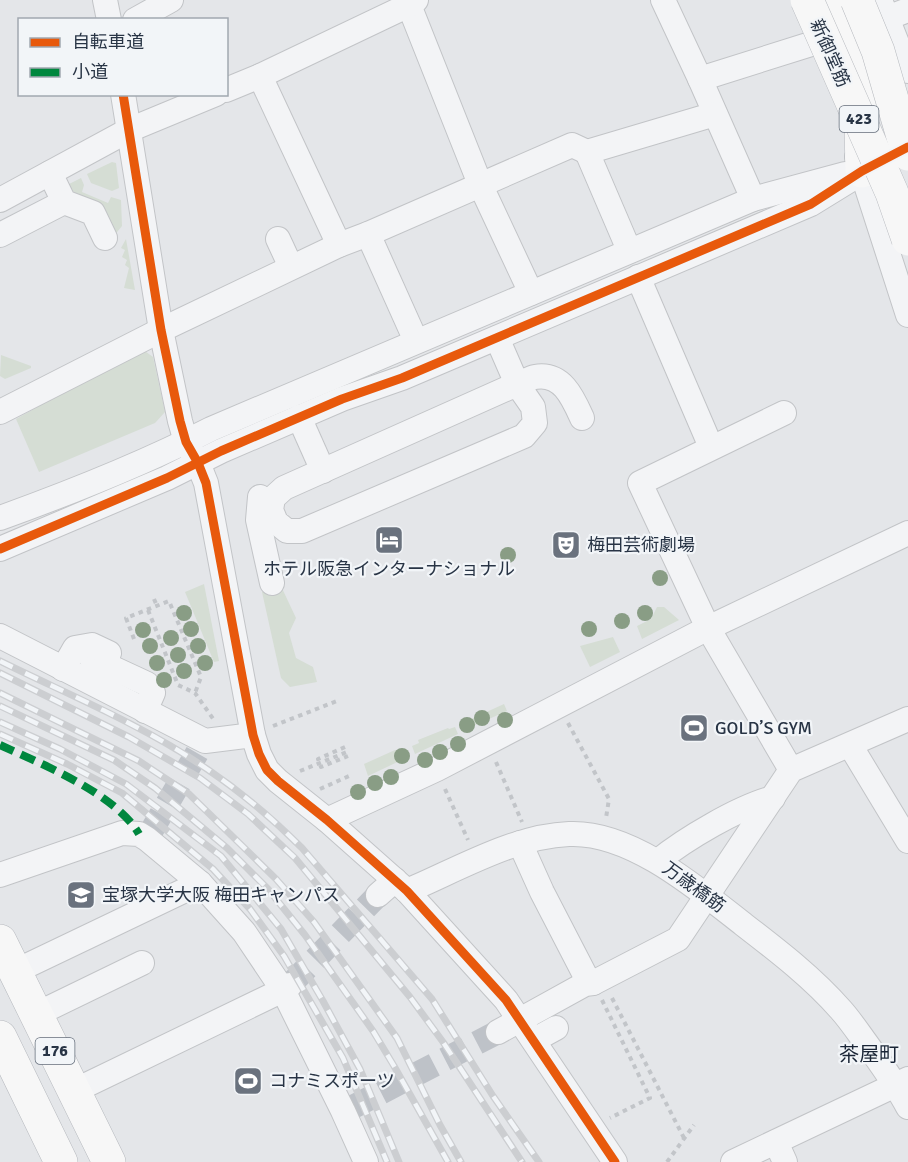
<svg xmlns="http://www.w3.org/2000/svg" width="908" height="1162" viewBox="0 0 908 1162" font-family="Signika,'Noto Sans JP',sans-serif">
	<rect width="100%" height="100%" fill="#e4e6e9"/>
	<g fill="#d5ddd4">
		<polygon points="112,162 116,163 119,188 112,191 91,183 87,174"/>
		<polygon points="81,178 84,185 82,192 108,203 111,197 121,200 122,226 113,237 77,198 69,184"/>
		<polygon points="126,239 135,290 124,288 129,268 125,265 127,260 122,257 125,250 121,248"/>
		<polygon points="142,349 153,357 165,412 155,423 39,472 16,419"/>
		<polygon points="1,355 31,366 31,368 5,379 0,376"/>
		<polygon points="204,584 219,661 214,662 185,592"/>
		<polygon points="280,584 296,618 289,633 296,658 313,667 317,682 290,687 281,678 262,592"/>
		<polygon points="657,607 664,607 679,620 642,639 637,626 651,619"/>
		<polygon points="613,637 620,652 590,667 580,646"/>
		<polygon points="504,704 507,711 464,730 462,725 469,722 469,720"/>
		<polygon points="455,727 458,734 415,754 412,746 419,743 418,740 448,728 449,729"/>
		<polygon points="395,750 397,753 405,750 408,757 368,776 364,764"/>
	</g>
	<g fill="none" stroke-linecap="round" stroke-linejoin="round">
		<g stroke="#bec2c8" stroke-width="24" stroke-dasharray="24 12" stroke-linecap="butt">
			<polyline points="149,835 197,753"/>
			<polyline points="290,985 378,895"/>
			<polyline points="349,1109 498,1032"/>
		</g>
		<g stroke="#c2c4c7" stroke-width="26">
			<g id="minor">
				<polyline points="105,0 109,20"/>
				<polyline points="407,0 480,184 531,293"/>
				<polyline points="663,0 700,79 753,199"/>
				<polyline points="880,0 908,71"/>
				<polyline points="887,18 908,10"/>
				<polyline points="135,20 171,0"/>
				<polyline points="260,76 339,245"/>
				<polyline points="700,79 811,44"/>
				<polyline points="226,90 260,76 409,5 416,0"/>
				<polyline points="123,94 161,330 180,421 186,442 198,463 206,483 253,735 259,754 267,770 278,781 327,820 407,891 506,1000 615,1162"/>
				<polyline points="857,157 908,315"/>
				<polyline points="50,173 64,202 93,213 105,238"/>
				<polyline points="0,200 129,130 216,94"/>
				<polyline points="368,234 416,341"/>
				<polyline points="0,235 64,202"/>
				<polyline points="278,239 291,267"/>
				<polyline points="629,250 587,152 715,114"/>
				<polyline points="638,277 711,447"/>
				<path d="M497,338l20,46 16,23 2,16 -11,13 -222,95h-15l-11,-9 -5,-12 2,-12 11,-10 233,-104c6,-2 13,-6 18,-7 27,-5 38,21 47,41"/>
				<polyline points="0,412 161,330 339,245 368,234 572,145 587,152"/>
				<polyline points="784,413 640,483 708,628 791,770"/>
				<polyline points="299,417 323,471"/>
				<polyline points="260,497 258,520 272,583"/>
				<path d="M0,518c72,-26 143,-54 211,-89l542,-230 92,-25"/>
				<polyline points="0,549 167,478 221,451 342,399 402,378 811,204 876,164"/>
				<polyline points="0,636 205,741 253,735"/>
				<polyline points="91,658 147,684 153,693 145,711"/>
				<polyline points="63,669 75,648 92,645 109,653"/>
				<polyline points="850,745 908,841"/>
				<polyline points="327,820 437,769 708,628 908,533"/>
				<polyline points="520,843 542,892 586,977 593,983"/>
				<path d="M658,861c27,-22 81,-54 115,-63"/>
				<polyline points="0,875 122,833 139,834 147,839 200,883 244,932 283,990 343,1111 366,1162"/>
				<path d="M407,891c50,-21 107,-55 162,-57 61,-3 128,54 174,90 35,27 69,53 98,86 9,10 17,22 25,33 15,21 30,41 42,64"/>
				<polyline points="378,895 395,880"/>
				<polyline points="16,971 200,883"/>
				<polyline points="37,1014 142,963"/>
				<polyline points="498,1032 585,984 593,983 678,939 791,770 908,719"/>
				<polyline points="534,1040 556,1028"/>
				<polyline points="74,1091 283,990 290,985"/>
				<polyline points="776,1142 785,1162"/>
				<polyline points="733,1162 908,1079"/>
			</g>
		</g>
		<g stroke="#b6b9be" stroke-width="34">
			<g id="highway">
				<polyline points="832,0 860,81 862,171"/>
				<polyline points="0,941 109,1162"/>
				<polyline points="0,1037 61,1162"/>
			</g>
		</g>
		<g stroke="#c2c5c9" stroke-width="4" stroke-dasharray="4.5 4.5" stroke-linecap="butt">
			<polyline points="154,599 157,606"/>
			<polyline points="148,610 178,685 195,693 214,720"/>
			<polyline points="134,639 126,618 169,601 201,677 195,693"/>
			<polyline points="568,723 609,799 606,818"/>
			<polyline points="273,726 337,701"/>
			<polyline points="345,747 318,759 321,767 348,756"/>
			<polyline points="496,762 522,822"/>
			<polyline points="300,771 347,752"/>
			<polyline points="320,789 349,776"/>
			<polyline points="445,789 468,840"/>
			<polyline points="612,998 684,1138"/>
			<polyline points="602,1000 650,1098 610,1118"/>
			<polyline points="667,1162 694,1125"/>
		</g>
		<use href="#minor" stroke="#f3f4f6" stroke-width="24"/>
		<use href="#highway" stroke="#f7f7f7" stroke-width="33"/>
		<g stroke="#ccced1" stroke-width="7">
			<g id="rail">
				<path d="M0,661c69,34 143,64 207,108 34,23 66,50 95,79l130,151 61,97 46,66"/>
				<polyline points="0,673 129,737 200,778 248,814 295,858 410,997 443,1042 522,1162"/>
				<polyline points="0,693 139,761 189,794 276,879 314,922 397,1038 440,1125 461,1162"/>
				<polyline points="0,706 114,760 155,788 227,848 268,889 305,935 373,1031 394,1066 448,1162"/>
				<polyline points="0,722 60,749 126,784 221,856 281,929 323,1001 360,1069 399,1162"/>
				<polyline points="0,734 67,764 122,793 213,869 250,909 284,956 343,1058 387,1162"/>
			</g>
		</g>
		<use href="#rail" stroke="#f2f5f8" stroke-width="4.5" stroke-dasharray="14" stroke-linecap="butt"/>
		<g stroke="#b6b9be" stroke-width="34" stroke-linecap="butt">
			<g id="highway-bridge">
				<polyline points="807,0 892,193 908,239"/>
				<polyline points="857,0 878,51 908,154"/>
			</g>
		</g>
		<use href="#highway-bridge" stroke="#f7f7f7" stroke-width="33"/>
		<path stroke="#00873e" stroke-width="8" stroke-dasharray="15 8" stroke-linecap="butt" d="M0,745c42,19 116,49 139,89"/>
		<g stroke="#f2f5f8" stroke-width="13">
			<g id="cycleway">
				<polyline points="123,94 161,330 180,421 186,442 198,463 206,483 253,735 259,754 267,770 278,781 327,820 407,891 506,1000 615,1162"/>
				<polyline points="0,549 167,478 221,451 342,399 402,378 811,204 862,171 908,147"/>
			</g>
		</g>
		<use href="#cycleway" stroke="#e8590c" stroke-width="9"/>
	</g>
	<g fill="#899d85">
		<circle cx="508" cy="555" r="8"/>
		<circle cx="660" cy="578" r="8"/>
		<circle cx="184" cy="613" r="8"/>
		<circle cx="645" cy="613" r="8"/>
		<circle cx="622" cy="621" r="8"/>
		<circle cx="191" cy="629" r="8"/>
		<circle cx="589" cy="629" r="8"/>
		<circle cx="143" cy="630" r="8"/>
		<circle cx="171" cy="638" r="8"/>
		<circle cx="150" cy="646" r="8"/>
		<circle cx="198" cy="646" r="8"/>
		<circle cx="178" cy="655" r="8"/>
		<circle cx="157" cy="663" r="8"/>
		<circle cx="205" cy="663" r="8"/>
		<circle cx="184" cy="671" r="8"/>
		<circle cx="164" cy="680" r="8"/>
		<circle cx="482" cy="718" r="8"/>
		<circle cx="505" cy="720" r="8"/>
		<circle cx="467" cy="725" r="8"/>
		<circle cx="458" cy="744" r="8"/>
		<circle cx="440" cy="752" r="8"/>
		<circle cx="402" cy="756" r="8"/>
		<circle cx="425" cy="760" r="8"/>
		<circle cx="391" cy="777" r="8"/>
		<circle cx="375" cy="783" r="8"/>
		<circle cx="358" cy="792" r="8"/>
	</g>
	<defs>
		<g id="hotel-square" transform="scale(1.5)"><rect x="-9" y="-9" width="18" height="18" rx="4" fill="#6a727e" stroke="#f2f5f8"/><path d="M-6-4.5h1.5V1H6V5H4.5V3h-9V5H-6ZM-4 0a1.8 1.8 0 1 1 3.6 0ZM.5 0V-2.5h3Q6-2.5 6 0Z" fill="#fff"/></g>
		<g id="theatre-square" transform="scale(1.5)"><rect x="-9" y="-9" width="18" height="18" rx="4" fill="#6a727e" stroke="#f2f5f8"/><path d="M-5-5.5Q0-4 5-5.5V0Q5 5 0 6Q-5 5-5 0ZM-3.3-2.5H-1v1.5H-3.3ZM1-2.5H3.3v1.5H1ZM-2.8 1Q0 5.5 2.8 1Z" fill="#fff"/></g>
		<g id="stadium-square" transform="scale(1.5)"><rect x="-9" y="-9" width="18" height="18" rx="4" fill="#6a727e" stroke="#f2f5f8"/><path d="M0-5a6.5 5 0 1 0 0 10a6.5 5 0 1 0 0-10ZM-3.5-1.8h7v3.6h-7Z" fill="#fff"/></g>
		<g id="university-square" transform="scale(1.5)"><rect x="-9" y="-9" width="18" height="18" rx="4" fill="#6a727e" stroke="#f2f5f8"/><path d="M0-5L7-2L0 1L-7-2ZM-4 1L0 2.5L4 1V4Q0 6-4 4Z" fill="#fff"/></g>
	</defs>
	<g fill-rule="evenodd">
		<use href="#hotel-square" x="389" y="540"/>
		<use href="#theatre-square" x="566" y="545"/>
		<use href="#stadium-square" x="694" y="728"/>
		<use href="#university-square" x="81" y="895"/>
		<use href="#stadium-square" x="248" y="1081"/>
	</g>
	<g text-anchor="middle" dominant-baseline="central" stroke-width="4.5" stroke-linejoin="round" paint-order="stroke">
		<g fill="#f2f5f8" stroke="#656e7b" stroke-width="1.5">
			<rect x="839.5" y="106" width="39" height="26" rx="4.5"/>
			<rect x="35.5" y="1038" width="39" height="26" rx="4.5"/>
		</g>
		<g font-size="16" font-weight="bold" fill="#283445">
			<text x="859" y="119">423</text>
			<text x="55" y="1051">176</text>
		</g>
		<g font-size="18" fill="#283445" stroke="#f2f5f8">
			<text transform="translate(830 53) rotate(66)">新御堂筋</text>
			<text transform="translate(694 887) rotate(36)">万歳橋筋</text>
		</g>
		<g font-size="18" fill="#283445" stroke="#f2f5f8" text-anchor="start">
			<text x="587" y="545">梅田芸術劇場</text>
			<text x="389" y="569" text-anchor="middle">ホテル阪急インターナショナル</text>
			<text x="715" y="728">GOLD’S GYM</text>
			<text x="102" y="895">宝塚大学大阪 梅田キャンパス</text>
			<text x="269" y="1081">コナミスポーツ</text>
		</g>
		<g font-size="20" fill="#1a2536" stroke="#f2f5f8">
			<text x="869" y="1054">茶屋町</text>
		</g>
	</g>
	<rect x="18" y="18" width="210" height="78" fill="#f2f5f8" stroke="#a1a8b0" stroke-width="1.5"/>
	<rect x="30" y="38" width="30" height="9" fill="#e8590c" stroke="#a1a8b0" stroke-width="1.5"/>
	<text x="72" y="48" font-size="18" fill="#283445">自転車道</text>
	<rect x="30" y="68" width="30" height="9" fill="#00873e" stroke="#a1a8b0" stroke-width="1.5"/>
	<text x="72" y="78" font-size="18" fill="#283445">小道</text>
</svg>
